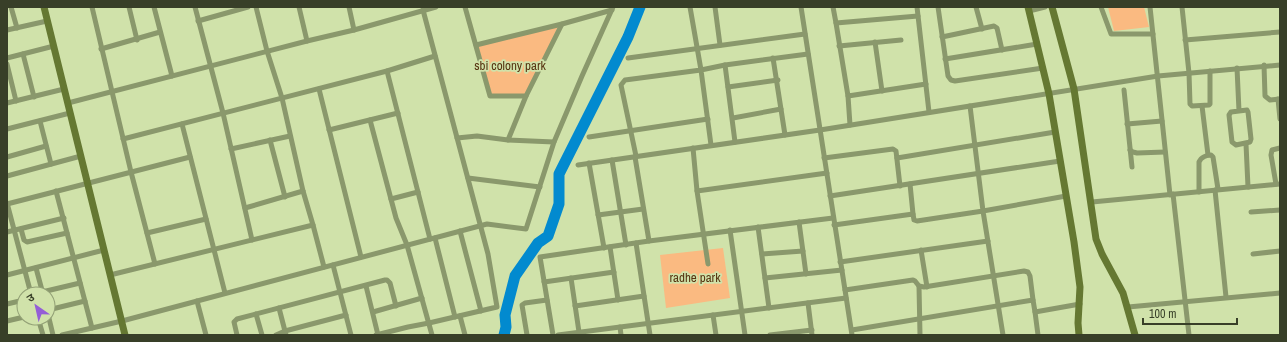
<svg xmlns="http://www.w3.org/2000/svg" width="1287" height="342" viewBox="0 0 1287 342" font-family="'Archivo Narrow','Noto Sans Devanagari',sans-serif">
	<rect width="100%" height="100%" fill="#d0e2aa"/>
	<g fill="#faba81">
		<polygon points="1108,7 1144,7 1149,27 1114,31"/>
		<polygon points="559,24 527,97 490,97 476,45"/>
		<polygon points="723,248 730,298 666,308 660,255"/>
	</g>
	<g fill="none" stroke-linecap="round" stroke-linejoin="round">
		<polyline stroke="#028acf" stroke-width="11" points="504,335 506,327 505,315 515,276 538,243 548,236 559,204 559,174 628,37 640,7"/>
		<g stroke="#8a986c" stroke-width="5">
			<polyline points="11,7 17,28"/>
			<polyline points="92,7 131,172 155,264"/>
			<polyline points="129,7 137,40"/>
			<polyline points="154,7 172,76"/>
			<polyline points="195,7 223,113 252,240"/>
			<polyline points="299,7 307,41"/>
			<polyline points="349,7 354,30"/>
			<polyline points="465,7 490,96 526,96 562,24"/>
			<polyline points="715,7 720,45"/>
			<polyline points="801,7 852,335"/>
			<polyline points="833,7 836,23 918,16"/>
			<polyline points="917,7 929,112"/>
			<polyline points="938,7 948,76 951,80 955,81 1043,68"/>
			<polyline points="976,7 982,29"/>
			<polyline points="1101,7 1111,34 1153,34"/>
			<polyline points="1150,7 1170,195"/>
			<polyline points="1182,7 1189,73 1190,104 1192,106 1209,105 1210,104 1210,71"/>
			<polyline points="1029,11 1045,7"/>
			<polyline points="198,21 248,7"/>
			<polyline points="836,23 848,96 926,84"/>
			<polyline points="7,30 47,21"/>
			<polyline points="942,37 994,26 997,28 1002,50"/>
			<polyline points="1185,40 1280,32"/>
			<polyline points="875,42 882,91"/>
			<polyline points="476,45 562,24 612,10"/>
			<polyline points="839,46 901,40"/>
			<polyline points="101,49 160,32"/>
			<polyline points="23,54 34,97"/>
			<polyline points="7,58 54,46"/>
			<polyline points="628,58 805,34"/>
			<polyline points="773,58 785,135"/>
			<polyline points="945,59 1037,44"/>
			<polyline points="7,64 16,101"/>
			<polyline points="725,65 735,142"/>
			<polyline points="1264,65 1265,96 1270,100 1280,99"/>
			<polyline points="1237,68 1239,111 1247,110 1248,112 1251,139 1250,142 1236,145 1232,142 1229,115 1231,112 1239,111"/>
			<polyline points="387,71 430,239"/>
			<polyline points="728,87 778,80"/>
			<polyline points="319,89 361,257"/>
			<polyline points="1124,90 1132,167"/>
			<polyline points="848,96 850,125"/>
			<polyline points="1278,99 1280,119"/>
			<polyline points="7,103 64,89"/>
			<polyline points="68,103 307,41 354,30 436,7"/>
			<polyline points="1202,106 1208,155"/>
			<polyline points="733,118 781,109"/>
			<polyline points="370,120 396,218 407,245 432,335"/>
			<polyline points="40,121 51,164"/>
			<polyline points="182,124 225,293"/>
			<polyline points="1127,124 1162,121"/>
			<polyline points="7,129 70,113"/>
			<polyline points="329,130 398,113"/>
			<polyline points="589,137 708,119"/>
			<polyline points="457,138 477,136 508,140 554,142"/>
			<polyline points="123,139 387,71 435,56"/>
			<polyline points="270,140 285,197"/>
			<polyline points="508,140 526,96"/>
			<polyline points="1246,144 1248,187"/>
			<polyline points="711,145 701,70 725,65 808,54"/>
			<polyline points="693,148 697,191"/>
			<polyline points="231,149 290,136"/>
			<polyline points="1130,150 1133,152 1137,153 1165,152"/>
			<polyline points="636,156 621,85 625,80 701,70 690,7"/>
			<polyline points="7,157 46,146"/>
			<polyline points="635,157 649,241 833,218"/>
			<polyline points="824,158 893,149 896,151 900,186"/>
			<polyline points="897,158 1055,132"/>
			<polyline points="612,160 626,245"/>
			<polyline points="589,163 604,248"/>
			<polyline points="578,165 820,130 1158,76 1280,65"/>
			<polyline points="7,176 81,156"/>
			<polyline points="468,178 540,187"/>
			<polyline points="910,184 913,214"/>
			<polyline points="1276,184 1271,155 1272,150 1280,148"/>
			<polyline points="1215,190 1226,297"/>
			<polyline points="56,191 92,328"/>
			<path d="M1199,192v-30c2,-5 8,-7 12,-7l2,2 5,32"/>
			<polyline points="1173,194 1189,335"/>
			<polyline points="830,196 1060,161"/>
			<polyline points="391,199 418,192"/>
			<polyline points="1092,202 1280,184"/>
			<polyline points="7,203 31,294"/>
			<polyline points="7,204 190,157"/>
			<polyline points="245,208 303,191"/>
			<polyline points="1251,212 1280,210"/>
			<polyline points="598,215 643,209"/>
			<polyline points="799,222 806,274"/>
			<polyline points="313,225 324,267"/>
			<polyline points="834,225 913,214 914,220 917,221 983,211 970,106"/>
			<polyline points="758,227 769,308"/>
			<polyline points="21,229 24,240 27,242 67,233"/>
			<polyline points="730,230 745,335"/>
			<polyline points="460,231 481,311"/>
			<polyline points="7,232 64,218"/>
			<polyline points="147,233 206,219"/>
			<polyline points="435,238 455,317"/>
			<polyline points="636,243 650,335"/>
			<polyline points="610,247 618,300"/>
			<polyline points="921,250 927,287"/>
			<polyline points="762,254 803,251"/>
			<polyline points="1253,254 1280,251"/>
			<polyline points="840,262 988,241"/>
			<polyline points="708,264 697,191 827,173"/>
			<polyline points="333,265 351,335"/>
			<polyline points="36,268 43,294"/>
			<polyline points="7,275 104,250"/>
			<polyline points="110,275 313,225 303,191 282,98 267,51 256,7"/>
			<polyline points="571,278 579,332"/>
			<polyline points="765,278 842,270"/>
			<polyline points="544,282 614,272"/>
			<polyline points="366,286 378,335"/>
			<polyline points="919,286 920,335"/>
			<polyline points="845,290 913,280 915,281 919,286 924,287 1024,271 1028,272 1030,276 1033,300"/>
			<polyline points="42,292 80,283"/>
			<polyline points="197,301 206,335"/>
			<polyline points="808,303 812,335"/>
			<polyline points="7,304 24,300"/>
			<polyline points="575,306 644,296"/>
			<polyline points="1128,307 1280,293"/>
			<polyline points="279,308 286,335"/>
			<polyline points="48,310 85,301"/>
			<polyline points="373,312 422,298"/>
			<polyline points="1035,312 1038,335"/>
			<polyline points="48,314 53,335"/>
			<polyline points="256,314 262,335"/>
			<polyline points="713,315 716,335"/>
			<polyline points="460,316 465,335"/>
			<polyline points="38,318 43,335"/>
			<polyline points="7,321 24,317"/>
			<polyline points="620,327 621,335"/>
			<polyline points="852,330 1033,300 1035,312 1080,304"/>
			<polyline points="62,335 122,321 487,224 526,229 554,142 582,76 613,7"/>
			<polyline points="237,335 234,322 237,319 385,280 387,280 390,283 396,306"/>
			<polyline points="276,335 285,331 346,315"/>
			<polyline points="376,335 408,327 429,323 497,307 488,254 423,10"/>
			<polyline points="527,335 522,305 525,303 547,300"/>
			<polyline points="553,335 540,257 649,241"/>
			<polyline points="558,335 846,298"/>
			<polyline points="770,335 812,330"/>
			<polyline points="1003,335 983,211 1066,196"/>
		</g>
		<g stroke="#657832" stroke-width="7">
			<polyline points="44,7 125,335"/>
			<polyline points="1028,7 1049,94 1074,242 1080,287 1078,323 1079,335"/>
			<polyline points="1052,7 1074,89 1096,239 1102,254 1123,293 1135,335"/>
		</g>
	</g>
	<g text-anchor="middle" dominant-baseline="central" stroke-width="3.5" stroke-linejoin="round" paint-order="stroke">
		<g font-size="13" fill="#573411" stroke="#d0e2aa">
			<text x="510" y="65">sbi colony park</text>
			<text x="695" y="277">radhe park</text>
		</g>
	</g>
	<rect width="1287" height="342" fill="none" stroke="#383f28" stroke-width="16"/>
	<g transform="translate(36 306) rotate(326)"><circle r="19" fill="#d0e2aa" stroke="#93a176"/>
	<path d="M0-3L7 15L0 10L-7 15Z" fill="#945ed6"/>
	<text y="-6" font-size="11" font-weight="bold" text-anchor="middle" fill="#383f28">उ</text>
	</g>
	<path d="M1143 318v6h94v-6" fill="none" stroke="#383f28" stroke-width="2"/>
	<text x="1149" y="318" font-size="12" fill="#383f28" stroke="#d0e2aa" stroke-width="3" paint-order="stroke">100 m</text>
</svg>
